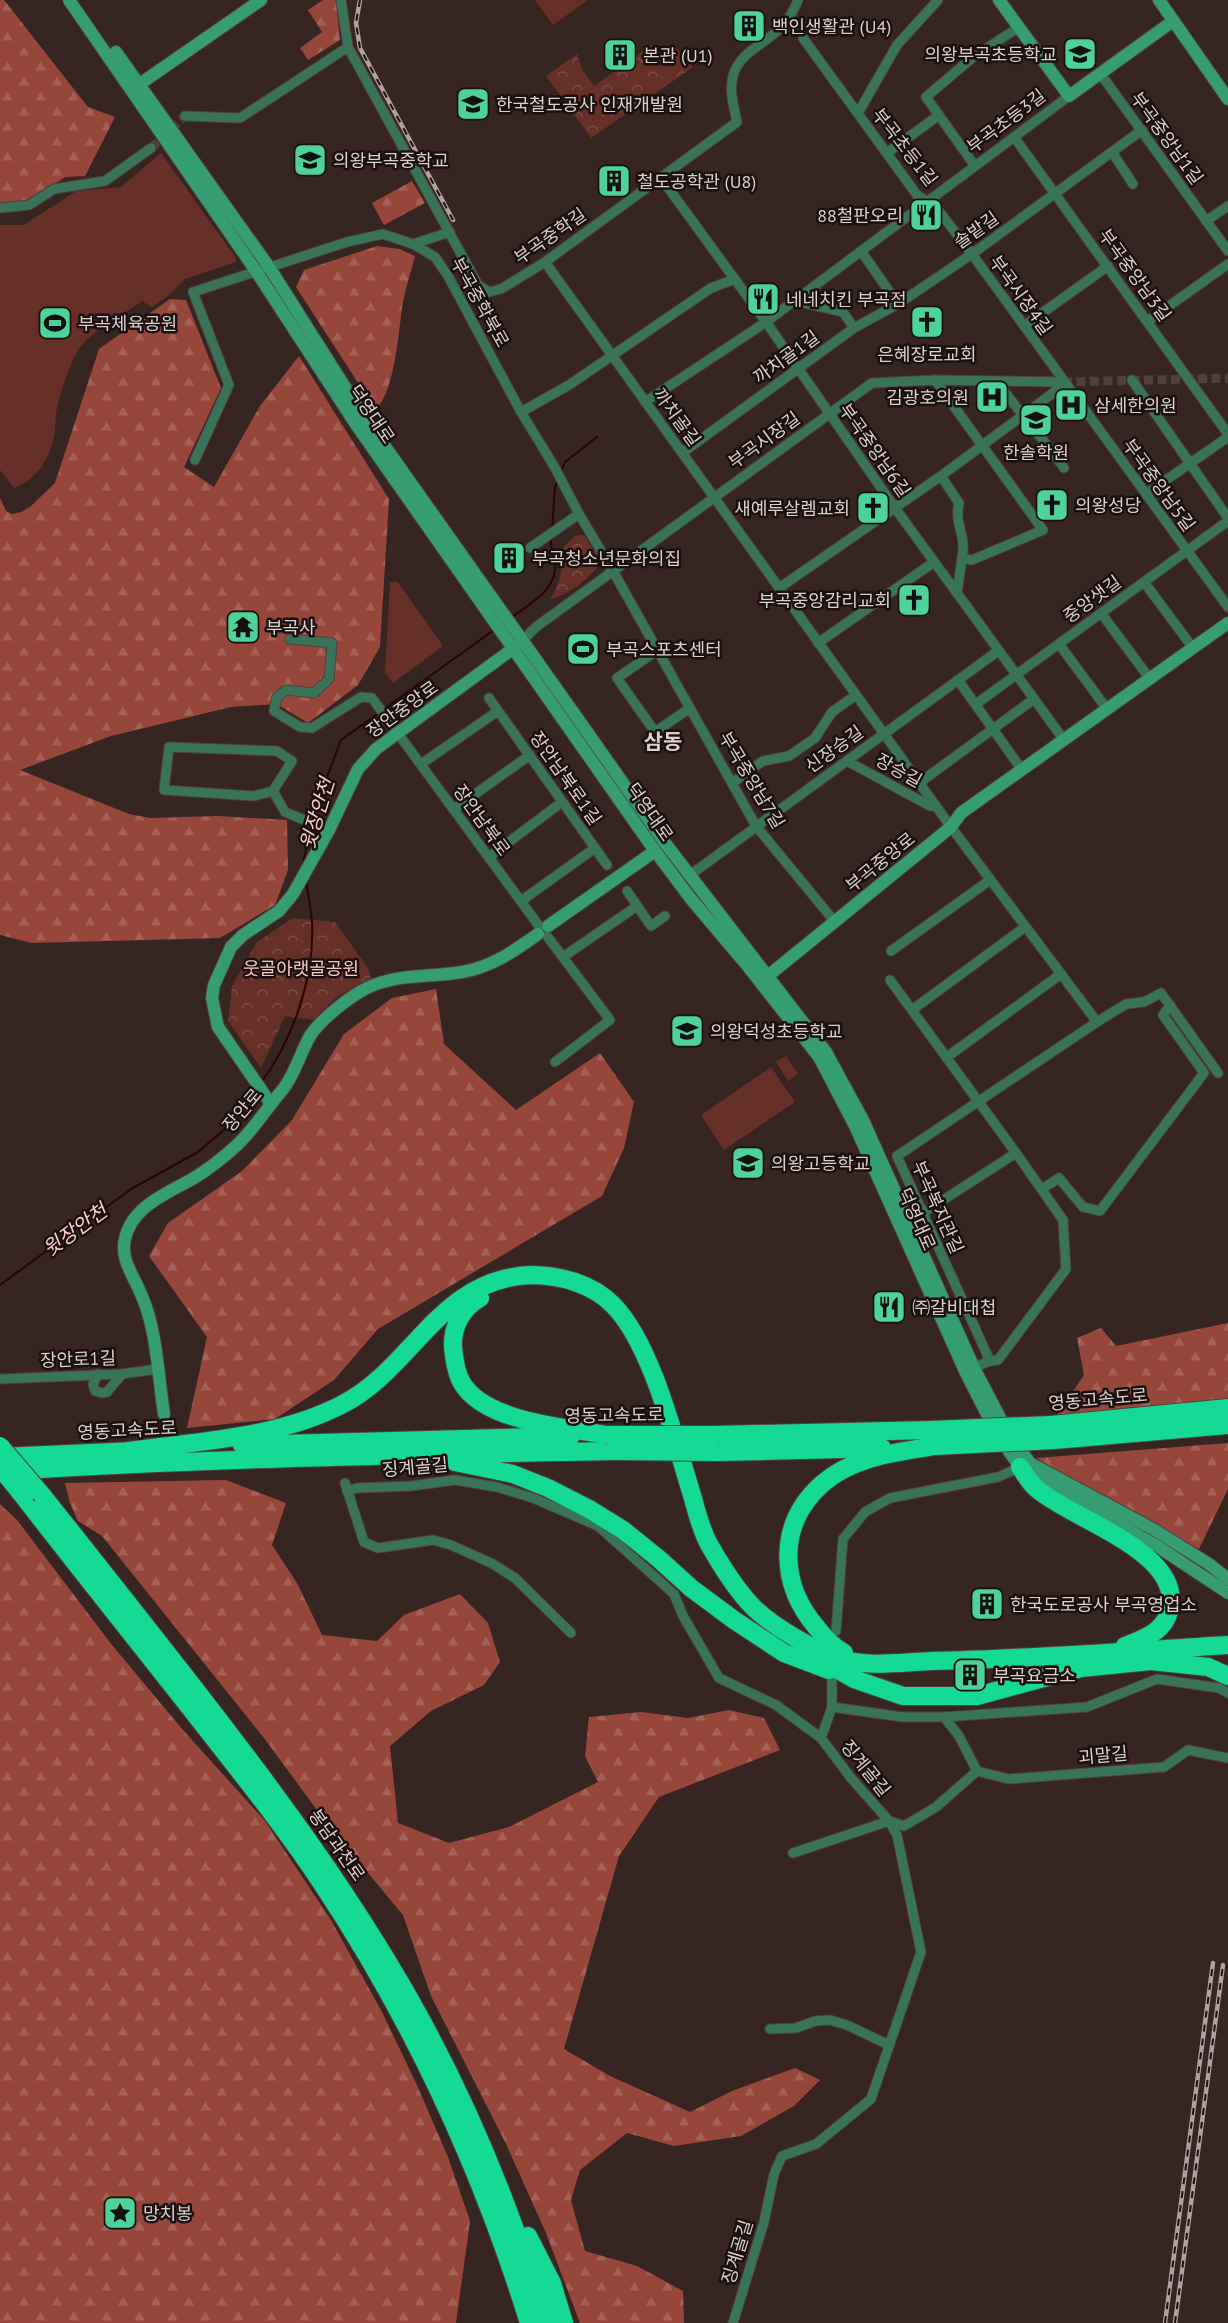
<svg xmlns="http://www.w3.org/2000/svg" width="1228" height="2323" viewBox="0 0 1228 2323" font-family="'PT Sans','Noto Sans KR',sans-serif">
	<defs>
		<pattern id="forest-firs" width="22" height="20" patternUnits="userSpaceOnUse" patternTransform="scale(1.5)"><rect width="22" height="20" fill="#97463c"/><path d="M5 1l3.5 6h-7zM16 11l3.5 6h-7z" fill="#a56057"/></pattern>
		<pattern id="park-crowns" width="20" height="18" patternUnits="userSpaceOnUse" patternTransform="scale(1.5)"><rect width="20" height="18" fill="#662f27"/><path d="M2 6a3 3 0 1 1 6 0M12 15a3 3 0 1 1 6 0" fill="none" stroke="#7b4c45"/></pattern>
	</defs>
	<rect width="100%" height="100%" fill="#372522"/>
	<g fill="#662f27">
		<polygon points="535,0 588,0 553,25"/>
		<path d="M161,153l75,105v4l-51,17 -17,17 -16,11 -10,-6c-20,14 -53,31 -65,51 -9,17 -16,38 -20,56 -2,9 -1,19 -3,28 -4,23 -18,44 -40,52l-14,-18v-245h24l52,-34 45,-4z"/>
		<polygon points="390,582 398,582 443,646 393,683 385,673"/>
		<polygon points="786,1056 798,1074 788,1081 776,1062"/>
		<polygon points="771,1067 795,1102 724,1150 701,1115"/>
	</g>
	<g fill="url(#forest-firs)">
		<polygon points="0,0 4,0 88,107 115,117 85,176 65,177 28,202 0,205"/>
		<polygon points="323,0 336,0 340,40 308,60 300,48 322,32 308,10"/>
		<polygon points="412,181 425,203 384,225 372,203"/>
		<path d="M377,246l22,3 16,7c-4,15 -9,31 -12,46 -4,23 -8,94 -28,107l-79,-122 8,-17z"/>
		<polygon points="170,299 186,300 221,388 184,467 214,487 260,406 299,356 389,499 380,647 358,685 308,723 277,704 231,707 111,736 20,770 129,814 150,818 218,816 287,820 288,870 275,905 220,938 32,943 0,935 0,498 6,511 12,514 21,512 30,507 55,483 99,349"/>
		<polygon points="436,989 444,1044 516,1110 600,1053 634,1102 624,1148 602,1196 378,1329 334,1380 275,1419 187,1428 207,1337 149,1256 168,1223 242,1171 292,1120 344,1034 392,998"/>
		<polygon points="1228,1323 1228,1401 1057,1415 1084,1375 1077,1338 1101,1328 1116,1346"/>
		<polygon points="1228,1443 1228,1489 1197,1553 1036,1458"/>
		<polygon points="226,1480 286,1503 272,1545 297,1583 322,1635 377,1641 404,1615 460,1594 488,1623 500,1662 484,1685 431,1711 390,1746 398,1823 449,1843 509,1827 598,1782 585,1756 589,1717 641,1712 688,1718 729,1710 764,1718 780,1750 659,1797 619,1856 564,2049 610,2076 690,2112 732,2091 795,2068 820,2080 794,2106 741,2136 674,2146 627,2133 580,2170 571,2200 585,2251 637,2266 683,2291 684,2323 580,2323 546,2233 506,2144 431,1996 403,1915 328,1825 264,1738 102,1536 78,1521 70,1503 65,1483"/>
		<polygon points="0,1504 17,1520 112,1645 183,1730 265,1821 331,1920 382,2012 416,2083 448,2157 470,2221 456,2323 0,2323"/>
	</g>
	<g fill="url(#park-crowns)">
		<polygon points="652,45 649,64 673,67 675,46 693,67 591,138 546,76 577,54 582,69 594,86"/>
		<path d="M584,535l17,27c-9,15 -34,34 -51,37 10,-16 14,-29 10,-48l14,-15z"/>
		<polygon points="293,918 335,922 369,970 371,979 338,996 313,1020 285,1016 261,1068 228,1021 232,986 257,942"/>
	</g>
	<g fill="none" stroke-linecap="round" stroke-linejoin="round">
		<g stroke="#2a0302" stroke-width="2">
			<polyline points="561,472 565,462 597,437"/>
			<polyline points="552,530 555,487 558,480"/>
			<path d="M511,618c18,-14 48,-29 44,-56 -1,-9 -5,-14 -4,-23"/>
			<polyline points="384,709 494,630"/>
			<polyline points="311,819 341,740 380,712"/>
			<polyline points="303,866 310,825"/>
			<path d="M261,1083c32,-44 54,-106 51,-161 -1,-14 -4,-28 -6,-41"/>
			<polyline points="0,1285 131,1189 198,1152 225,1129 256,1090"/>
		</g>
		<g stroke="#503f3c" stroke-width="9" stroke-dasharray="9 4.5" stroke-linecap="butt">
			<polyline points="151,148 185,116"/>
			<polyline points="1063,382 1228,378"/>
		</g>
		<g stroke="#51403e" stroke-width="11">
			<g id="street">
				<path d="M341,0l7,47 130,238 11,7 12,-3 44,-27 192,-140c-3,-14 -8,-31 -4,-46 6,-25 36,-33 51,-52 7,-7 10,-15 14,-24"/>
				<polyline points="803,38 917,195 935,206 972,254 1228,607"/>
				<polyline points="1100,73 1228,251"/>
				<polyline points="858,113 897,45 938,0"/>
				<polyline points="185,116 240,118 348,47"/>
				<polyline points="1014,137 1228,434"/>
				<polyline points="1112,152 1133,184"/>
				<polyline points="887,153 939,115"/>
				<polyline points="975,166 926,97 972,58 1019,27"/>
				<polyline points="661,178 766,322 895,508 1064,740"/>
				<polyline points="0,208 29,205 54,189 105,181 151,148"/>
				<polyline points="1206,221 1228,206"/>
				<polyline points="413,244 450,232"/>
				<polyline points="861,251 898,304"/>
				<polyline points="545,262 951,827 1097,1022"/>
				<polyline points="795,301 843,312 854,328"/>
				<polyline points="1148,321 1228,264"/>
				<polyline points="1024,326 1108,266"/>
				<polyline points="935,380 1043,530 972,560 962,558 957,593"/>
				<polyline points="1132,380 1228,518"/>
				<path d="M998,383c21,29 45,55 66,85"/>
				<polyline points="645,402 766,322 1069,96"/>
				<polyline points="521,412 569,385 711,288 735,279"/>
				<polyline points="682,453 854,328 898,304 972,254 1142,130"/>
				<polyline points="195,460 229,385 193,292 347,242 383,234 413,244 435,257 448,276 521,412 554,466 579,514 613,571 756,826 835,922"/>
				<path d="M941,476l18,27c-5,23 8,32 3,55"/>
				<polyline points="1146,494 1228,437"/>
				<polyline points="530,548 579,514"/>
				<polyline points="1144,582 1193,648"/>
				<polyline points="779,588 941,476 1053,393 1063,382"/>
				<polyline points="1101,613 1150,679"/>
				<polyline points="290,639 332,643 329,679 314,693 286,690 277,697 274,711 300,727 312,728 361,697 372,698 539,926"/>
				<polyline points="523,640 536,627 872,383 935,380 1063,382"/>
				<polyline points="818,643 934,562"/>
				<polyline points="1059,644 1107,709"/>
				<polyline points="658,650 617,678 655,732 690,708"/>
				<polyline points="958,680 1022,770"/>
				<polyline points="489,698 607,865"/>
				<polyline points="976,704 1228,521"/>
				<polyline points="847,761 930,806 936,806"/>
				<polyline points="421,764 498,711"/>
				<polyline points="732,783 763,761 789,756 815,738 832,712 856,695"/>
				<polyline points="919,783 1034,699"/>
				<polyline points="273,791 254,796 164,790 169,747 277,751 292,761 273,791 285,812 329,830"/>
				<polyline points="454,809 530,755"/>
				<polyline points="489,857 562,802"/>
				<polyline points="690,875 998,651"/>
				<polyline points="627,891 651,926 665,916"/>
				<polyline points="521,901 595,848"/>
				<polyline points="547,936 610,1020 555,1062"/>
				<polyline points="891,951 990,880"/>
				<polyline points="563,957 637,906"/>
				<polyline points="890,980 1016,1153 1063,1220 1066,1269 998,1360 990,1361 970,1369"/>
				<polyline points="912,1010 1025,927"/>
				<polyline points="947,1057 1061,974"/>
				<polyline points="1042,1189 1059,1178 1083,1207 1100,1211 1204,1073 1163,1015 1170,1005"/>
				<polyline points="923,1213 1016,1153"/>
				<polyline points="990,1361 897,1156 1097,1022 1126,1004 1144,1002 1161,993 1218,1073"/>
				<polyline points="98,1374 93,1384 95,1391 102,1393 107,1392 122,1374"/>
				<polyline points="0,1379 122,1374 157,1369"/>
				<polyline points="345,1483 364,1542 378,1548 433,1540 451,1545 493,1564 515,1578 571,1633"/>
				<polyline points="347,1491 357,1488 411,1486 455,1480 497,1487 533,1498 598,1526 674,1594 683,1616 719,1678 776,1705 821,1738 851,1778 889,1821 897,1835 921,1952 871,2099 816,2144 782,2156 774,2174 764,2222 733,2323"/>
				<polyline points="836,1631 843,1539 865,1512 890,1498 998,1477 1023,1466"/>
				<polyline points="832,1707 902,1717 944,1717 1087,1707 1157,1679 1219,1688 1228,1693"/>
				<polyline points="944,1717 959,1736 977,1771 1009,1779 1164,1767 1188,1750 1228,1758"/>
				<polyline points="821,1738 832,1707 832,1679"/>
				<polyline points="793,1853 889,1821 904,1826 936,1807 977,1771"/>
				<polyline points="770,2029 796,2028 815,2021 830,2020 847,2025 889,2045"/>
			</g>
		</g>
		<g stroke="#51403e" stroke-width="14">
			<g id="secondary">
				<polyline points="69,0 256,271 355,423 655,851 691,899 746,964 819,1057 855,1126 965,1371 997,1434 1020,1467 1157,1546 1228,1593"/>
				<polyline points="999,0 1069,96 1173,21"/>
				<polyline points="1159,0 1228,99"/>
				<polyline points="116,52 269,267 362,414 590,736 665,843 826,1052 863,1120 974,1368 1008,1433 1030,1463 1153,1529 1209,1564 1228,1579"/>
				<polyline points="134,88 261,0"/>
				<polyline points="548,926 655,851"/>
				<polyline points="763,980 951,827 961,813 1228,623"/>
				<polyline points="271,1104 218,1027 212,998 214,985 231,947 243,935 279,911 293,894 329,830 358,769 376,749 518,645"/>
				<path d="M164,1414c-6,-38 -7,-85 -23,-120 -7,-18 -21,-34 -16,-55 7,-33 43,-46 69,-61 15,-9 30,-21 43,-33 14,-13 23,-27 35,-42 4,-6 10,-12 14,-18 10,-15 15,-33 24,-49 10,-16 38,-38 55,-47 31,-16 63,-11 97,-17 30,-5 52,-21 76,-38"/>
			</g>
		</g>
		<g stroke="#51403e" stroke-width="20">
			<g id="highway">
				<path d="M480,1298c-18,10 -28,29 -27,49 1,11 3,26 9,36 23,39 103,44 144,52"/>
				<polyline points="1051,1425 1228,1408"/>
				<polyline points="714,1435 931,1430"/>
				<polyline points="1054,1440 1228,1425"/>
				<polyline points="242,1445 571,1436"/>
				<path d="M129,1451c71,-10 149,-13 214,-47 70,-36 97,-126 188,-129 29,0 62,9 82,30 39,39 62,136 79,190 5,17 9,36 18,51 12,21 27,45 44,62 20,19 56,40 83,50 28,10 65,4 95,3 99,-2 198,-10 296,-16"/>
				<polyline points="719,1452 882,1448"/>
				<polyline points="0,1457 136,1451"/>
				<polyline points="455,1462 513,1474 548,1488 589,1509 623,1530 659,1559 691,1588 734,1620 784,1653 829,1670"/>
				<path d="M1020,1467c5,7 10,17 17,22 34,30 144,62 133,118 -4,24 -24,31 -45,39"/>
				<path d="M8,1471c201,-13 403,-16 605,-20"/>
				<path d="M42,1495c58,73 116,146 173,220 70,91 137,183 194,283 58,102 103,212 137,325"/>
				<path d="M24,1497c55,71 111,141 167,212 45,58 92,115 132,176 90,136 158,283 206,438"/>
				<path d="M844,1653c-11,-6 -20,-16 -27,-25 -38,-44 -40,-104 5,-144 32,-28 73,-31 113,-38"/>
				<polyline points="819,1659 854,1679 903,1696 977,1696 1081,1668 1161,1660"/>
				<polyline points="1151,1661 1208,1667 1228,1676"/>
				<polyline points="528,2236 552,2283 564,2323"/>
			</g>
		</g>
		<use href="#street" stroke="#397458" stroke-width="9"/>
		<use href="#secondary" stroke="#369d72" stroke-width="12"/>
		<use href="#highway" stroke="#15da96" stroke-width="18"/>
		<g stroke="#b0a2a0" stroke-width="4.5">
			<g id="rail">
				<polyline points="360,0 356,23 360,48 453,220"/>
				<polyline points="1165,2323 1213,1963"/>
				<polyline points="1175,2323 1223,1965"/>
			</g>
		</g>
		<use href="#rail" stroke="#19100f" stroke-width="2" stroke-dasharray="7" stroke-linecap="butt"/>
		<g stroke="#51403e" stroke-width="20" stroke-linecap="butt">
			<g id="highway-bridge">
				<polyline points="931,1430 1051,1425"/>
				<polyline points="606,1435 714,1435"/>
				<polyline points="0,1446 42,1495"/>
				<polyline points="935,1446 1054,1440"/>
				<polyline points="613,1451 719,1452"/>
				<polyline points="0,1467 24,1497"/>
			</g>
		</g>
		<use href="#highway-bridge" stroke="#15da96" stroke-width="18"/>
	</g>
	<defs>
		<g id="building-square" transform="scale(1.725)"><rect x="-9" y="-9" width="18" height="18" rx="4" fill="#4dd39a" stroke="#19100f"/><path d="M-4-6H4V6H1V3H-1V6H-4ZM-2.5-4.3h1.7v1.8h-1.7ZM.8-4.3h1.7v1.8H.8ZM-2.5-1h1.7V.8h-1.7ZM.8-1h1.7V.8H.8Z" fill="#111"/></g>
		<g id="school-square" transform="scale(1.725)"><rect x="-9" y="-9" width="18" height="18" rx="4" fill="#4dd39a" stroke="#19100f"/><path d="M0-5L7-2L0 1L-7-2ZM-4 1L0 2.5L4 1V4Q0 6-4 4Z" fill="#111"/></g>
		<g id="university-square" transform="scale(1.725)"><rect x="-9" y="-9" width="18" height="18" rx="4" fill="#4dd39a" stroke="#19100f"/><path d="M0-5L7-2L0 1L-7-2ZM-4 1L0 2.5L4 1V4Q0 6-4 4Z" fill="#111"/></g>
		<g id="restaurant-square" transform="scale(1.725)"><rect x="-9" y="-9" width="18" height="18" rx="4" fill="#4dd39a" stroke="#19100f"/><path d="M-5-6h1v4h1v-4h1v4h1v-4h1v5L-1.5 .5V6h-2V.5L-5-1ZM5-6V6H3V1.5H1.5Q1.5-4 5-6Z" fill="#111"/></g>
		<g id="church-square" transform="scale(1.725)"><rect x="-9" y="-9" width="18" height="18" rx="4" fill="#4dd39a" stroke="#19100f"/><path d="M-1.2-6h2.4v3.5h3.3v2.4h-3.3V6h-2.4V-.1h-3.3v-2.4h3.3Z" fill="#111"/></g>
		<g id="stadium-square" transform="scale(1.725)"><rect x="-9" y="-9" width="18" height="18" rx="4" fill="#4dd39a" stroke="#19100f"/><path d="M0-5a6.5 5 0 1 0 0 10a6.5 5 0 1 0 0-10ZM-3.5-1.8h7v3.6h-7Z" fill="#111"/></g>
		<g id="hospital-square" transform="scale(1.725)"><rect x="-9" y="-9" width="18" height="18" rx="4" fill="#4dd39a" stroke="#19100f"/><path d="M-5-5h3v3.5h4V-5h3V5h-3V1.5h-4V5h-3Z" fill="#111"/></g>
		<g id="temple-square" transform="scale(1.725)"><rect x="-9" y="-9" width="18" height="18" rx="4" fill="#4dd39a" stroke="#19100f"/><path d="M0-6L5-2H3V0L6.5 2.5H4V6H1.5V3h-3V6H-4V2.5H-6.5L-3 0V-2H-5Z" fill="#111"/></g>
		<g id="sight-square" transform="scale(1.725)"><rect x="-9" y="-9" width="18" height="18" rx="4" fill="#4dd39a" stroke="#19100f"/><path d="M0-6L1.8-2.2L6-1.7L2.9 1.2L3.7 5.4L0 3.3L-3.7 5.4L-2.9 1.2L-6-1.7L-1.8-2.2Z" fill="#111"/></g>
	</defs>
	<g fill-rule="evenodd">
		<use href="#building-square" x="749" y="26"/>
		<use href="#school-square" x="1080" y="54"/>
		<use href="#building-square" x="620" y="55"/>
		<use href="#university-square" x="473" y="104"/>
		<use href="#school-square" x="310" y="160"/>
		<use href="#building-square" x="614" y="181"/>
		<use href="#restaurant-square" x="926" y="215"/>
		<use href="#restaurant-square" x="763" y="299"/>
		<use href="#church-square" x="927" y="322"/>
		<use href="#stadium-square" x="55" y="323"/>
		<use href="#hospital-square" x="992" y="397"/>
		<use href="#hospital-square" x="1071" y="405"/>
		<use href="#school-square" x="1036" y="420"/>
		<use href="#church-square" x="1052" y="505"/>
		<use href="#church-square" x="873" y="508"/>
		<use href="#building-square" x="509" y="558"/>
		<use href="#church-square" x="914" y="600"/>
		<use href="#temple-square" x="243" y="627"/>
		<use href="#stadium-square" x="583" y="649"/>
		<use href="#school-square" x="687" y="1031"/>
		<use href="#school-square" x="748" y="1163"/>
		<use href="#restaurant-square" x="889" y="1307"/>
		<use href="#building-square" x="987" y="1604"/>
		<use href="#building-square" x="970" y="1675"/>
		<use href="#sight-square" x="120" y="2213"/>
	</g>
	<g text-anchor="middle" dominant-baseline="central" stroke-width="5" stroke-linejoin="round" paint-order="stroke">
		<g font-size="18" fill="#dcd0ce" stroke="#19100f" text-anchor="start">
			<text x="772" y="26">백인생활관 (U4)</text>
			<text x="1057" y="54" text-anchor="end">의왕부곡초등학교</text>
			<text x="643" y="55">본관 (U1)</text>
			<text x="496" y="104">한국철도공사 인재개발원</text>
			<text x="333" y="160">의왕부곡중학교</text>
			<text x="637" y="181">철도공학관 (U8)</text>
			<text x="903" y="215" text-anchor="end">88철판오리</text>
			<text x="786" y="299">네네치킨 부곡점</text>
			<text x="78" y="323">부곡체육공원</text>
			<text x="927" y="354" text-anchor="middle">은혜장로교회</text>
			<text x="969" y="397" text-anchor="end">김광호의원</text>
			<text x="1094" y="405">삼세한의원</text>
			<text x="1036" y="452" text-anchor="middle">한솔학원</text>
			<text x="1075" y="505">의왕성당</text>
			<text x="850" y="508" text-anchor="end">새예루살렘교회</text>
			<text x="532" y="558">부곡청소년문화의집</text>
			<text x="891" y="600" text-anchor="end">부곡중앙감리교회</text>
			<text x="266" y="627">부곡사</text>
			<text x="606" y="649">부곡스포츠센터</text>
			<text x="710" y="1031">의왕덕성초등학교</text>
			<text x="771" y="1163">의왕고등학교</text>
			<text x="912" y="1307">㈜갈비대첩</text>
			<text x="1010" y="1604">한국도로공사 부곡영업소</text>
			<text x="993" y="1675">부곡요금소</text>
			<text x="143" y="2213">망치봉</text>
		</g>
		<g font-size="18" fill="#dcd0ce" stroke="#19100f">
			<text transform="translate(1006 121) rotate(-37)">부곡초등3길</text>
			<text transform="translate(1167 138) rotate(54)">부곡중앙남1길</text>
			<text transform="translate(905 147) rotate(52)">부곡초등1길</text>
			<text transform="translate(976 230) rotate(-35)">솔밭길</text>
			<text transform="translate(550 236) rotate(-35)">부곡중학길</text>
			<text transform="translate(1135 275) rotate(54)">부곡중앙남3길</text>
			<text transform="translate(1021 295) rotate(54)">부곡시장4길</text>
			<text transform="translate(480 302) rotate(61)">부곡중학북로</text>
			<text transform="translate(786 357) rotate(-36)">까치골1길</text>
			<text transform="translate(372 414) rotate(56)">덕영대로</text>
			<text transform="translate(677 417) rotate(54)">까치골길</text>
			<text transform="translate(764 440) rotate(-36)">부곡시장길</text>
			<text transform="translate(875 450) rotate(55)">부곡중앙남6길</text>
			<text transform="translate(1159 485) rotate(54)">부곡중앙남5길</text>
			<text transform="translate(1092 599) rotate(-36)">중앙샛길</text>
			<text transform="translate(402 709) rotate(-36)">장안중앙로</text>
			<text transform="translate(834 749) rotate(-36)">신장승길</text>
			<text transform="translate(899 770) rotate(29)">장승길</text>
			<text transform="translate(566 778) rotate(55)">장안남북로1길</text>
			<text transform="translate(752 780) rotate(59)">부곡중앙남7길</text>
			<text transform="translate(650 812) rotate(55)">덕영대로</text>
			<text transform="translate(482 820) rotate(54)">장안남북로</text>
			<text transform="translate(880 862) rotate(-39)">부곡중앙로</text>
			<text transform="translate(242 1110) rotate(-50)">장안로</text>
			<text transform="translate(938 1207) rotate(66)">부곡복지관길</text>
			<text transform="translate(917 1219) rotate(66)">덕영대로</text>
			<text transform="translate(78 1359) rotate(-2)">장안로1길</text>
			<text transform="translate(1098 1399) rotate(-5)">영동고속도로</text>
			<text transform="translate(614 1415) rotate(-1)">영동고속도로</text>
			<text transform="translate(127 1430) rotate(-3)">영동고속도로</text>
			<text transform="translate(415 1467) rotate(-5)">징계골길</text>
			<text transform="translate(1103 1755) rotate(-5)">괴말길</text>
			<text transform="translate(866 1768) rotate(51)">징계골길</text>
			<text transform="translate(337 1845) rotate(55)">봉담과천로</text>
			<text transform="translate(737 2252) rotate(-73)">징계골길</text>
		</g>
		<g font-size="18" fill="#f9c9c1" stroke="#19100f">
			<text x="301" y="968">웃골아랫골공원</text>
		</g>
		<g font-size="20" font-style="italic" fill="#ffcfc7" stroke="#19100f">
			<text transform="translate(317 814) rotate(-73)">윗장안천</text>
			<text transform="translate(75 1230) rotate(-36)">윗장안천</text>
		</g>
		<g font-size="21" font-weight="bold" fill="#dcd0ce" stroke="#19100f">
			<text x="663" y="741">삼동</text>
		</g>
	</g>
</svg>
